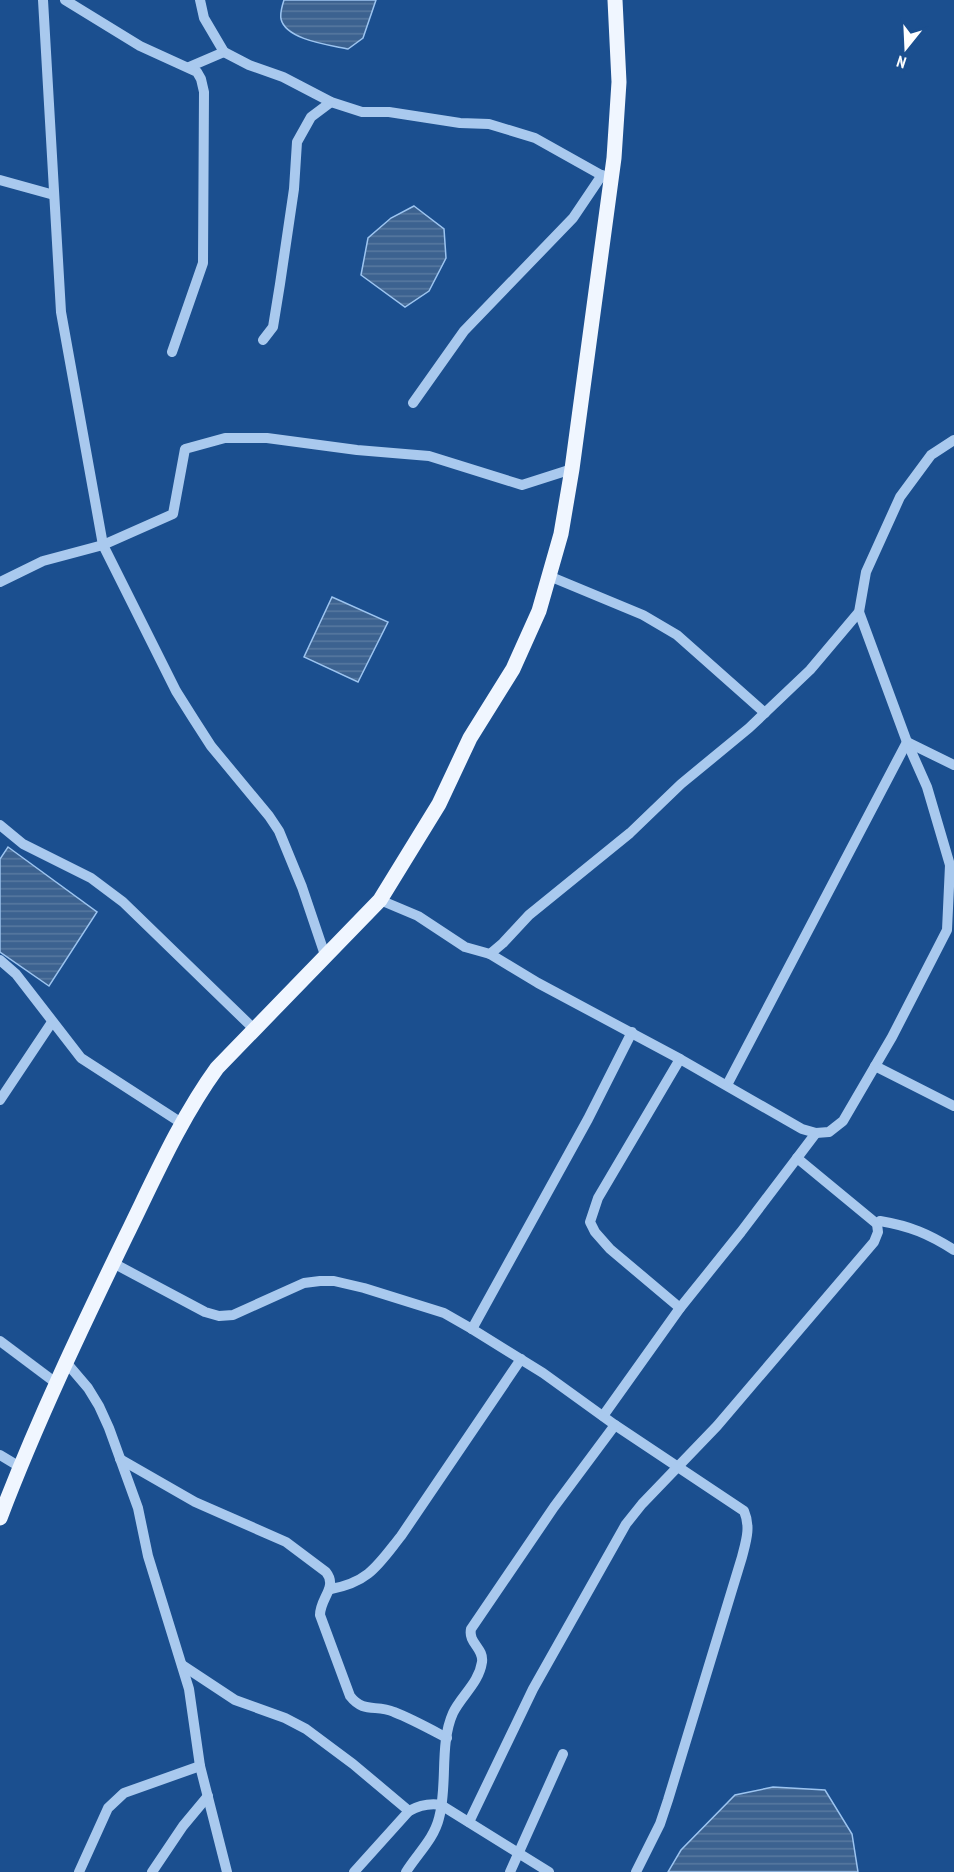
<svg xmlns="http://www.w3.org/2000/svg" width="954" height="1872" viewBox="0 0 954 1872" font-family="'PT Sans Narrow',sans-serif">
	<defs>
		<pattern id="water-rules" width="6" height="5" patternUnits="userSpaceOnUse" patternTransform="scale(1.5)"><rect width="6" height="5" fill="#3c6290"/><path d="M0 2.5h6" fill="none" stroke="#597aa1"/></pattern>
	</defs>
	<rect width="100%" height="100%" fill="#1b4f8f"/>
	<g fill="url(#water-rules)" stroke="#9cc4f0" stroke-width="1.5">
		<path d="M284,0h92l-13,38 -15,11c-18,-4 -62,-9 -67,-30 -1,-6 1,-13 3,-19z"/>
		<polygon points="414,206 444,229 446,258 429,291 405,307 361,275 368,238 391,218"/>
		<polygon points="332,597 388,622 358,682 304,657"/>
		<polygon points="8,847 97,912 49,986 0,952 0,859"/>
		<polygon points="773,1787 825,1790 852,1834 858,1872 668,1872 681,1850 735,1795"/>
	</g>
	<g fill="none" stroke-linecap="round" stroke-linejoin="round">
		<g stroke="#a9c9ee" stroke-width="10">
			<polyline points="43,0 61,312 103,545 176,691 193,718 211,746 269,816 279,831 302,887 326,958"/>
			<polyline points="65,0 140,46 197,72 201,79 204,92 203,263 172,352"/>
			<polyline points="200,0 204,18 224,52 249,65 283,77 331,102 362,112 389,112 460,123 489,124 535,138 610,180"/>
			<polyline points="189,67 224,52"/>
			<polyline points="0,180 54,195"/>
			<polyline points="263,340 273,327 280,284 294,189 297,142 311,117 331,102"/>
			<polyline points="413,403 464,331 573,218 602,175"/>
			<polyline points="549,576 643,615 677,635 765,713"/>
			<polyline points="0,582 43,561 103,545 173,514 185,449 225,438 267,438 357,450 429,456 522,485 572,469"/>
			<polyline points="907,742 954,765"/>
			<polyline points="0,825 23,844 91,878 123,902 255,1030"/>
			<polyline points="380,900 418,916 465,947 490,954 503,943 529,915 630,833 681,784 749,728 810,670 859,612 866,572 900,497 931,455 954,440"/>
			<polyline points="490,954 538,983 680,1059 802,1129 816,1133 829,1132 843,1121 892,1037 947,930 950,865 927,787 907,742 859,612"/>
			<polyline points="0,960 16,974 81,1058 183,1124"/>
			<polyline points="875,1066 954,1106"/>
			<polyline points="727,1085 907,742"/>
			<polyline points="0,1100 52,1022"/>
			<path d="M877,1224l3,-3c30,5 49,13 74,29"/>
			<path d="M113,1263l92,49 14,4 14,-1 71,-32 16,-2h14l30,7 80,25 28,16 71,44 72,52 129,86c7,16 2,30 -2,46l-74,243 -8,24 -24,48"/>
			<polyline points="680,1308 610,1249 595,1232 590,1222 598,1198 680,1059"/>
			<polyline points="472,1329 588,1119 632,1032"/>
			<polyline points="0,1341 56,1383"/>
			<polyline points="65,1361 88,1388 99,1406 109,1428 138,1508 148,1556 189,1689 200,1766 227,1872"/>
			<polyline points="603,1416 680,1308 741,1232 816,1133"/>
			<polyline points="0,1455 20,1467"/>
			<path d="M120,1459l75,43 91,40 40,30c12,15 -6,26 -6,43l30,81c14,18 26,8 44,16 18,7 36,17 53,26"/>
			<path d="M331,1589c38,-7 47,-24 70,-53l120,-177"/>
			<polyline points="182,1665 235,1700 285,1718 306,1729 353,1764 409,1811"/>
			<polyline points="469,1822 533,1689 626,1524 642,1504 717,1426 874,1242 878,1232 877,1224 797,1158"/>
			<polyline points="79,1872 108,1808 124,1793 200,1766"/>
			<polyline points="152,1872 183,1826 208,1796"/>
			<path d="M354,1872l55,-61c11,-6 20,-8 32,-6l108,67"/>
			<path d="M406,1872c11,-18 28,-33 33,-54 9,-32 0,-74 14,-105 8,-17 26,-30 29,-51 2,-14 -14,-19 -11,-33l83,-122 61,-82"/>
			<polyline points="510,1872 563,1754"/>
		</g>
		<path stroke="#f0f6ff" stroke-width="15" d="M0,1518c37,-97 81,-189 126,-282 28,-57 54,-117 91,-168l163,-168 59,-96 31,-66 43,-69 26,-58 22,-77 11,-65 42,-311 5,-76 -4,-82"/>
	</g>
	<g transform="translate(906 48) rotate(198)" stroke="#1b4f8f" stroke-width="4.5" paint-order="stroke">
	<path d="M0-4.5L10 22L0 15L-10 22Z" fill="#ffffff"/>
	<text y="-9" font-size="16" font-weight="bold" text-anchor="middle" fill="#ffffff">N</text>
	</g>
</svg>
